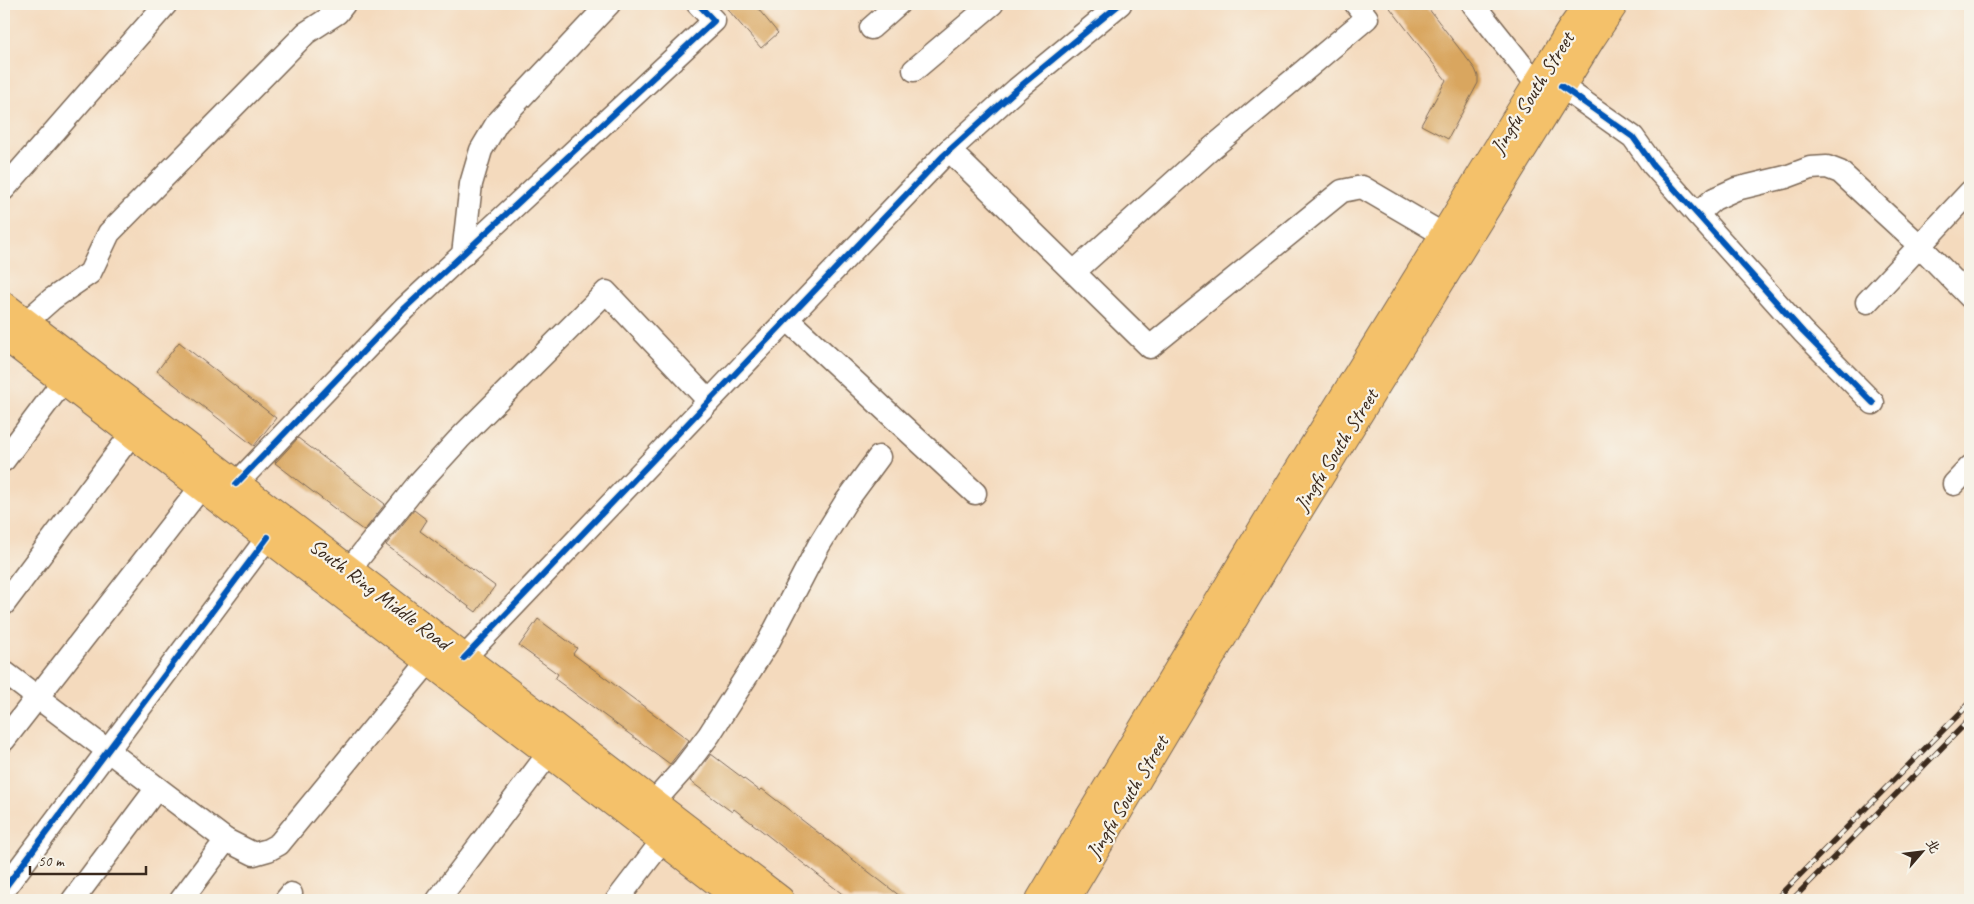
<svg xmlns="http://www.w3.org/2000/svg" width="1974" height="904" viewBox="0 0 1974 904" font-family="Caveat,'LXGW WenKai TC',sans-serif">
	<rect width="100%" height="100%" fill="#f7f3e8"/>
	<filter id="ink" filterUnits="userSpaceOnUse"><feTurbulence type="fractalNoise" baseFrequency=".02" numOctaves="2"/><feDisplacementMap in="SourceGraphic" scale="10" xChannelSelector="R" yChannelSelector="G"/><feConvolveMatrix kernelMatrix="1 2 1 2 8 2 1 2 1" color-interpolation-filters="sRGB"/></filter>
	<filter id="wash" filterUnits="userSpaceOnUse"><feTurbulence type="fractalNoise" baseFrequency=".0096" numOctaves="4" result="noise"/><feDisplacementMap in="SourceGraphic" scale="20" xChannelSelector="R" yChannelSelector="G"/><feGaussianBlur stdDeviation="1.12" result="paint"/><feColorMatrix in="noise" values="0 0 0 0 0 0 0 0 0 0 0 0 0 0 0 0 0 1.4 0 .05"/><feComposite in="paint" operator="in"/></filter>
	<g filter="url(#wash)">
		<rect width="100%" height="100%" fill="#f4dabd"/>
		<g id="blocks">
			<g fill="#d9a65f">
				<polygon points="723,4 754,4 778,33 761,48"/>
				<polygon points="1387,4 1425,4 1475,69 1478,76 1478,83 1448,139 1421,125 1446,80"/>
				<polygon points="179,342 276,418 254,446 157,371"/>
				<polygon points="298,438 385,504 364,531 275,463"/>
				<polygon points="414,510 427,520 420,531 495,586 476,612 386,545"/>
				<polygon points="538,619 577,648 573,654 689,740 670,764 555,679 558,674 519,646"/>
				<polygon points="711,754 760,791 762,789 905,900 850,900 734,809 732,812 690,781"/>
			</g>
		</g>
	</g>
	<g filter="url(#ink)">
		<use href="#blocks" fill-opacity="0" stroke="#7c6856" stroke-width="1"/>
		<g fill="none" stroke-linecap="round" stroke-linejoin="round">
			<g stroke="#7c6856" stroke-width="25">
				<g id="minor">
					<polyline points="1473,4 1547,97"/>
					<polyline points="871,28 898,4"/>
					<polyline points="914,70 992,4"/>
					<polyline points="1561,86 1633,137 1653,165 1803,332 1873,403"/>
					<polyline points="949,150 1150,347 1342,191 1362,187 1444,235"/>
					<polyline points="4,189 166,4"/>
					<polyline points="1697,214 1714,199 1736,189 1786,177 1810,168 1827,167 1840,172 1919,245 1970,297"/>
					<polyline points="463,255 471,184 481,150 497,123 609,4"/>
					<polyline points="1074,272 1212,148 1367,18 1356,4"/>
					<polyline points="1867,302 1970,192"/>
					<polyline points="787,319 975,493"/>
					<polyline points="26,322 52,299 90,273 109,233 306,33 337,13 344,4"/>
					<polyline points="4,460 64,380"/>
					<polyline points="236,484 404,309 714,21 698,4"/>
					<polyline points="1954,484 1970,467"/>
					<polyline points="349,570 418,484 459,439 606,292 709,401"/>
					<polyline points="4,604 133,432"/>
					<polyline points="464,658 942,157 1017,89 1120,4"/>
					<polyline points="4,672 226,840"/>
					<polyline points="4,740 202,486"/>
					<polyline points="653,803 684,768 709,735 769,641 819,545 845,503 879,457"/>
					<polyline points="4,889 268,537"/>
					<polyline points="73,900 157,788"/>
					<polyline points="181,900 226,840 254,854 268,850 279,844 429,661"/>
					<polyline points="286,900 291,894"/>
					<polyline points="438,900 549,753"/>
					<polyline points="617,900 663,840"/>
				</g>
			</g>
			<g stroke="#7c6856" stroke-width="30">
				<g id="highway">
					<polyline points="4,306 780,900"/>
					<polyline points="4,335 741,900"/>
					<polyline points="1040,900 1271,515 1572,28 1589,4"/>
					<polyline points="1065,900 1289,526 1590,40 1614,4"/>
				</g>
			</g>
			<use href="#minor" stroke="#fff" stroke-width="22"/>
			<use href="#highway" stroke="#f4c16a" stroke-width="28"/>
			<g stroke="#3b2a1e" stroke-width="5.5">
				<g id="rail">
					<polyline points="1775,900 1970,703"/>
					<polyline points="1792,900 1970,719"/>
				</g>
			</g>
			<use href="#rail" stroke="#f7f3e8" stroke-width="4" stroke-dasharray="11" stroke-linecap="butt"/>
			<g stroke="#f7f3e8" stroke-width="9">
				<g id="cycleway">
					<polyline points="1561,86 1633,137 1653,165 1803,332 1873,403"/>
					<polyline points="236,484 404,309 714,21 698,4"/>
					<polyline points="464,658 942,157 1017,89 1120,4"/>
					<polyline points="4,889 268,537"/>
				</g>
			</g>
			<use href="#cycleway" stroke="#0057b8" stroke-width="6"/>
		</g>
	</g>
	<g text-anchor="middle" dominant-baseline="central" stroke-width="4.5" stroke-linejoin="round" paint-order="stroke">
		<g font-size="21" fill="#3b2a1e" stroke="#f7f3e8">
			<text transform="translate(1532 93) rotate(-58)">Jingfu South Street</text>
			<text transform="translate(1336 450) rotate(-58)">Jingfu South Street</text>
			<text transform="translate(380 594) rotate(37)">South Ring Middle Road</text>
			<text transform="translate(1127 797) rotate(-59)">Jingfu South Street</text>
		</g>
	</g>
	<rect width="1974" height="904" fill="none" stroke="#f7f3e8" stroke-width="20"/>
	<g transform="translate(1922 852) rotate(62)" stroke="#f7f3e8" stroke-width="4" paint-order="stroke">
	<path d="M0-4L9 19L0 12L-9 19Z" fill="#3b2a1e"/>
	<text y="-8" font-size="14" font-weight="bold" text-anchor="middle" fill="#3b2a1e">北</text>
	</g>
	<path d="M30 866v8h116v-8" fill="none" stroke="#3b2a1e" stroke-width="2.5"/>
	<text x="38" y="866" font-size="15" fill="#3b2a1e" stroke="#f7f3e8" stroke-width="4" paint-order="stroke">50 m</text>
</svg>
